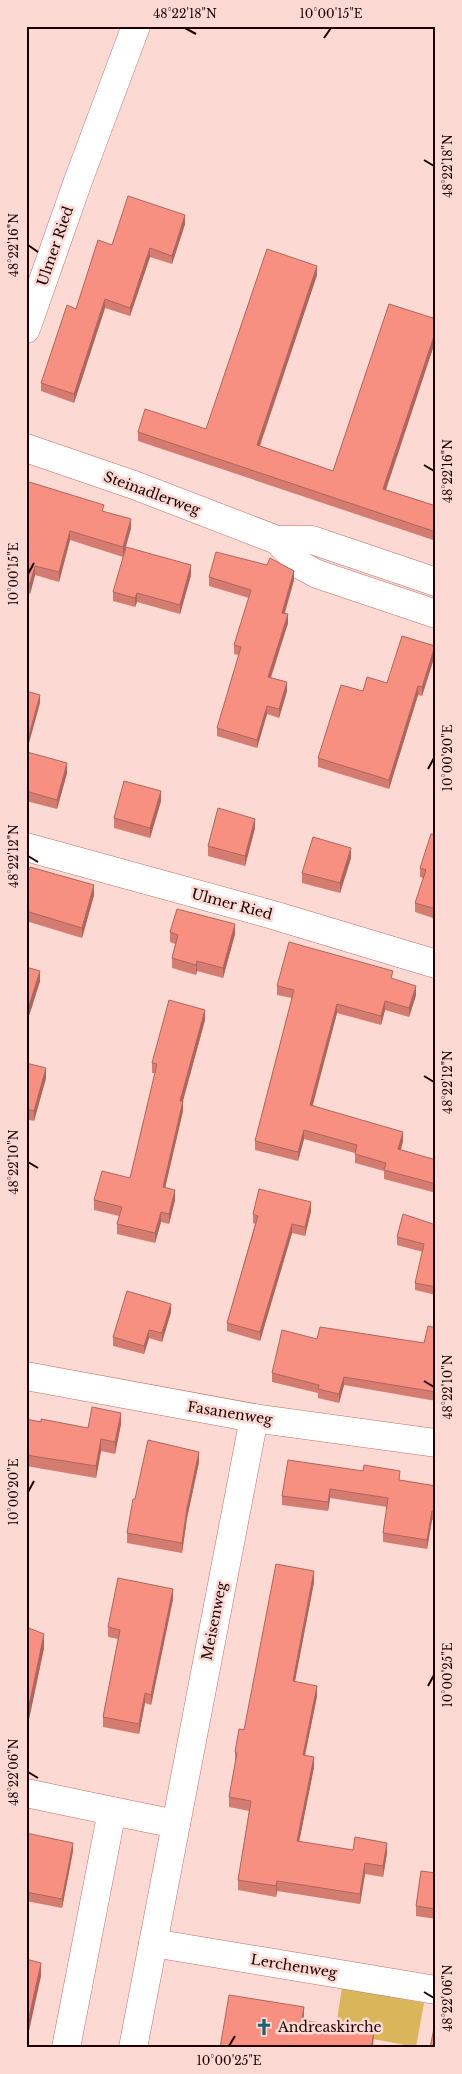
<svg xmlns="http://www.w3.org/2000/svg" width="462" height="2074" viewBox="0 0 462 2074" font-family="'Libre Baskerville',serif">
	<rect width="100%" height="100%" fill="#fdd9d3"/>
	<polygon fill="#dab65a" points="342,1988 424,2003 416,2047 335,2032"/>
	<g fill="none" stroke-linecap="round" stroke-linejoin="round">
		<g stroke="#c17066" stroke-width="29">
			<g id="minor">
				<polyline points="26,329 78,181 136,26"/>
				<polyline points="26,448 134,485 277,540 312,540 436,582"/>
				<polyline points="277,540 302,566 317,574 436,614"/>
				<polyline points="26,847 273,915 436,964"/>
				<polyline points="26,1376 254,1418 436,1443"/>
				<polyline points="26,1793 112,1811"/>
				<polyline points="153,1943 436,1990"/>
				<polyline points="66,2048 112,1811 176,1824"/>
				<polyline points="133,2048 254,1418"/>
			</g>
		</g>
		<use href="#minor" stroke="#fff" stroke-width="28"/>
	</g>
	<g fill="#d57c70">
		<polygon points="185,224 172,264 150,257 130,316 105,308 74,403 41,391 41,383 76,309 112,245"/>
		<polygon points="317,275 260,446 333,471 436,339 386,490 436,506 436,541 138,441 138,432 206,429"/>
		<polygon points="26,481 104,512 131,528 123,557 70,540 59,582 35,575 30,594 26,593"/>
		<polygon points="191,575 180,614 137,602 135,607 113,601 113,592"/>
		<polygon points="209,577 294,580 285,613 288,623 271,678 287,691 279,718 267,714 257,748 217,736 217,728 239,655 234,654 234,645 249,598 209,586"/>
		<polygon points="435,655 422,696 418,695 389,789 318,767 318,758 387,683"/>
		<polygon points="26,755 67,773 57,809 26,801"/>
		<polygon points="161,801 150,838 114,828 114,818"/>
		<polygon points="255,828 245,866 208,856 208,846"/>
		<polygon points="436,835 436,919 415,912 415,903 423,878 420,877 420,868"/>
		<polygon points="351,858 340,893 302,883 302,873"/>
		<polygon points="26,879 94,895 82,938 26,921"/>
		<polygon points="170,932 235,934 223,978 197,971 196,975 172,968 172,958 175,944 170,942"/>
		<polygon points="26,967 40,981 28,1019 26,1019"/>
		<polygon points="393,979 416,995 409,1017 385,1010 381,1025 337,1013 313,1105 403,1141 401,1150 436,1160 436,1193 384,1179 384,1171 355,1163 355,1153 304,1139 298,1161 255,1150 255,1141 292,998 277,995 277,986"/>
		<polygon points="205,1020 183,1101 183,1111 165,1187 175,1200 169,1224 161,1222 155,1243 117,1234 117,1224 119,1216 94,1210 94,1200 130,1178 155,1073 152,1073 152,1063"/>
		<polygon points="26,1063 46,1078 34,1121 26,1119"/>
		<polygon points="311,1211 305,1236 292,1233 260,1341 227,1331 227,1323 255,1224 253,1223 253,1214"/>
		<polygon points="436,1225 436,1295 415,1290 415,1283 423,1252 397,1245 397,1237"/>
		<polygon points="171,1312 162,1342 149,1338 144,1354 113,1346 113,1337"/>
		<polygon points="436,1328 436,1401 344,1385 339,1403 318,1398 318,1393 272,1382 272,1373 317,1339 424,1343"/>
		<polygon points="26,1419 41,1422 88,1428 121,1424 115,1454 101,1451 96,1478 26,1466"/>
		<polygon points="288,1460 436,1486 436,1521 432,1520 427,1549 383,1542 383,1533 387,1507 330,1498 328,1511 282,1505 282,1496"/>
		<polygon points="199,1462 187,1518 182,1553 127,1543 127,1533 135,1499"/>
		<polygon points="314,1582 295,1681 317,1696 305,1755 314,1767 299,1842 353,1850 387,1853 383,1877 365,1874 360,1904 277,1891 276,1897 238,1890 238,1880 249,1811 229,1807 229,1797 235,1763 235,1752 244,1730"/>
		<polygon points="173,1599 151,1705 145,1703 139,1734 103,1727 103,1717 118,1639 108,1637 108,1627"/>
		<polygon points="26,1627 44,1648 29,1719 26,1718"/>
		<polygon points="26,1833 73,1851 62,1908 26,1901"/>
		<polygon points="436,1873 436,1919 416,1916 416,1906"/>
	</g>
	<g fill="#ae655b">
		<polygon points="185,215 185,224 172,264 172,256"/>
		<polygon points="150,248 150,257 130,316 130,308"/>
		<polygon points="317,266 317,275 257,453 257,445"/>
		<polygon points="105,299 105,308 74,403 74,394"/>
		<polygon points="436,330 436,339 383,498 383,489"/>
		<polygon points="131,519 131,528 123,557 123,547"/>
		<polygon points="70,531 70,540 59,582 59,572"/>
		<polygon points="191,565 191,575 180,614 180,605"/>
		<polygon points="35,566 35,575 30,594 30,584"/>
		<polygon points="294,571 294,580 282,621 282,613"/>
		<polygon points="137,593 137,602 135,607 135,598"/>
		<polygon points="288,614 288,623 268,685 268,677"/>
		<polygon points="435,646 435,655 422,696 422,687"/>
		<polygon points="287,682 287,691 279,718 279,709"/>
		<polygon points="418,686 418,695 389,789 389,780"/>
		<polygon points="40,695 40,703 26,754 26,746"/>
		<polygon points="267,706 267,714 257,748 257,740"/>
		<polygon points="67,763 67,773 57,809 57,800"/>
		<polygon points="161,791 161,801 150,838 150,828"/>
		<polygon points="255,819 255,828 245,866 245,856"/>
		<polygon points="351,848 351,858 340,893 340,883"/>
		<polygon points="94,885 94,895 82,938 82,928"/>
		<polygon points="235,924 235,934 223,978 223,968"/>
		<polygon points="197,961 197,971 196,975 196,965"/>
		<polygon points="40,971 40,981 28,1019 28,1009"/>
		<polygon points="416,986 416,995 409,1017 409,1008"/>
		<polygon points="385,1001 385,1010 381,1025 381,1016"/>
		<polygon points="337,1004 337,1013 310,1114 310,1105"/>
		<polygon points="205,1010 205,1020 180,1111 180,1101"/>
		<polygon points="46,1068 46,1078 34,1121 34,1111"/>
		<polygon points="183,1101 183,1111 163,1197 163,1187"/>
		<polygon points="304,1130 304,1139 298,1161 298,1152"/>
		<polygon points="403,1132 403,1141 398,1158 398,1149"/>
		<polygon points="29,1166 29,1175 26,1187 26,1177"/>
		<polygon points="175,1190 175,1200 169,1224 169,1214"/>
		<polygon points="311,1202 311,1211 305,1236 305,1227"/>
		<polygon points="161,1212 161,1222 155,1243 155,1233"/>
		<polygon points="292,1224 292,1233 260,1341 260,1332"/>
		<polygon points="171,1304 171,1312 162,1342 162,1333"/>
		<polygon points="149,1330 149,1338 144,1354 144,1346"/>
		<polygon points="344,1377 344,1385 339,1403 339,1394"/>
		<polygon points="121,1413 121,1424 115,1454 115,1442"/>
		<polygon points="101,1439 101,1451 96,1478 96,1466"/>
		<polygon points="199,1452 199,1462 187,1518 182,1553 182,1543 187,1508"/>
		<polygon points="330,1489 330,1498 328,1511 328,1502"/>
		<polygon points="432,1511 432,1520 427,1549 427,1540"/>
		<polygon points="314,1571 314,1582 293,1691 293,1681"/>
		<polygon points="173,1589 173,1599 151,1705 151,1695"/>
		<polygon points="44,1634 44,1648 29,1719 29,1706"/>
		<polygon points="317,1686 317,1696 303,1765 303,1755"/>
		<polygon points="145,1693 145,1703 139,1734 139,1724"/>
		<polygon points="314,1757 314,1767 297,1852 297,1841"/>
		<polygon points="73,1843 73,1851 62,1908 62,1899"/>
		<polygon points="387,1843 387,1853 383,1877 383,1866"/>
		<polygon points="365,1863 365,1874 360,1904 360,1894"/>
		<polygon points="277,1881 277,1891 276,1897 276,1886"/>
		<polygon points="41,1963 41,1976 26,2045 26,2031"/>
		<polygon points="304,2007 304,2021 302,2020"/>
		<polygon points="374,2032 373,2048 371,2048"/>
	</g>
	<g fill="#f89082" stroke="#ae655b">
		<polygon points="128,196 185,215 172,256 150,248 130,308 105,299 74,394 41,383 67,305 76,309 98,240 112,245"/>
		<polygon points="267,249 317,266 257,445 333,471 389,304 436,319 436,330 383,489 436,506 436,532 138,432 145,409 206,429"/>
		<polygon points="26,481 104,505 102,511 131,519 123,547 70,531 59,572 35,566 30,584 26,583"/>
		<polygon points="126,547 191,565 180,605 137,593 135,598 113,592"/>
		<polygon points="216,552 267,565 270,558 294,571 282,613 288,614 268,677 287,682 279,709 267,706 257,740 217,728 241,647 234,645 251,590 209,577"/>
		<polygon points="402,636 435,646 422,687 418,686 389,780 318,758 341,685 363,691 367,677 387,683"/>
		<polygon points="26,691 40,695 26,746"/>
		<polygon points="27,752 67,763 57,800 26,791 26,755"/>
		<polygon points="124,781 161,791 150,828 114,818"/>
		<polygon points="218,808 255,819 245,856 208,846"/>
		<polygon points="431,834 436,835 436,909 415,903 426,870 420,868"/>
		<polygon points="313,837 351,848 340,883 302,873"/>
		<polygon points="30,867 94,885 82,928 26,911 26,879"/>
		<polygon points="177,909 235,924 223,968 197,961 196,965 172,958 178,935 170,932"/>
		<polygon points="289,942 393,971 391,978 416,986 409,1008 385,1001 381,1016 337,1004 310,1105 403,1132 398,1149 436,1160 436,1184 384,1170 386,1163 355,1154 357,1145 304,1130 298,1152 255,1141 294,990 277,986"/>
		<polygon points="26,967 40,971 28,1009 26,1009"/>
		<polygon points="169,1000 205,1010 180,1101 183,1101 163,1187 175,1190 169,1214 161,1212 155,1233 117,1224 122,1207 94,1200 102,1171 130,1178 157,1064 152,1063"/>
		<polygon points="26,1063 46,1068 34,1111 26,1109"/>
		<polygon points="26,1165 29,1166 26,1177"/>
		<polygon points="259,1189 311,1202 305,1227 292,1224 260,1332 227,1323 258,1216 253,1214"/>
		<polygon points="403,1214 436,1225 436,1287 415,1283 424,1244 397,1237"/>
		<polygon points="127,1291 171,1304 162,1333 149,1330 144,1346 113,1337"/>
		<polygon points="428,1326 436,1328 436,1392 344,1377 339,1394 318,1389 319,1385 272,1373 282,1330 317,1339 320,1327 424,1343"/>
		<polygon points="92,1407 121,1413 115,1442 101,1439 96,1466 26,1455 26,1419 41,1422 41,1419 88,1428"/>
		<polygon points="148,1440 199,1452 187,1508 182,1543 127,1533 133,1499 135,1499"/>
		<polygon points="288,1460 363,1471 364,1465 400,1471 399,1480 436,1486 436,1512 432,1511 427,1540 383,1533 388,1498 330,1489 328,1502 282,1496"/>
		<polygon points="276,1564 314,1571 293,1681 317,1686 303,1755 314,1757 297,1841 353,1850 355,1837 387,1843 383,1866 365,1863 360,1894 277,1881 276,1886 238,1880 251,1801 229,1797 237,1753 235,1752 239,1729 244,1730"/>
		<polygon points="118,1578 173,1589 151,1695 145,1693 139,1724 103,1717 120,1630 108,1627"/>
		<polygon points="26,1627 44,1634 29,1706 26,1705"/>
		<polygon points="26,1833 73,1843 62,1899 26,1892"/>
		<polygon points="421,1871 436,1873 436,1909 416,1906"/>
		<polygon points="26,1959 41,1963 26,2031"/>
		<polygon points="229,1995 304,2007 302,2020 374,2032 371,2048 220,2048"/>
		<polygon points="436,2018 436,2048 430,2048"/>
	</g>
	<path fill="none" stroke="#1c0201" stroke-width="2" d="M185,28l11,6M324,38l7,-10M424,160l10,6M28,245l10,7M424,465l10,6M28,574l6,-11M428,769l6,-11M28,856l10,6M424,1076l10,6M28,1162l10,6M424,1381l10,6M28,1492l6,-11M428,1686l6,-11M28,1772l10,6M424,1992l10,6M229,2046l6,-10"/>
	<defs>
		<g id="church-bare" transform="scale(1.35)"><path d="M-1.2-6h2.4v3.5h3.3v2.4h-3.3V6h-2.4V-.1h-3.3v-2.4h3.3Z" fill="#18646f" stroke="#fdd9d3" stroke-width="2.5" paint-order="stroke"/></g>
	</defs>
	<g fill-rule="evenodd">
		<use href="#church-bare" x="264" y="2027"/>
	</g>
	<g text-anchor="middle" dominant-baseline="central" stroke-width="5" stroke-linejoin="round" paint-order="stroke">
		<g font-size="14" fill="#1c0201" stroke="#fdd9d3">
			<text transform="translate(55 246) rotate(-71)">Ulmer Ried</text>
			<text transform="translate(152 493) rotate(20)">Steinadlerweg</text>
			<text transform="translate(232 904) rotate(15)">Ulmer Ried</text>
			<text transform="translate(230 1413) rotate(9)">Fasanenweg</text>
			<text transform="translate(214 1621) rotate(-79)">Meisenweg</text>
			<text transform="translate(294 1966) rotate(9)">Lerchenweg</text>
		</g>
		<g font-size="14" fill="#1c0201" stroke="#fdd9d3" text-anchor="start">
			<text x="278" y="2027">Andreaskirche</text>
		</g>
	</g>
	<rect width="462" height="2074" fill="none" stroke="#fdd9d3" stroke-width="55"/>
	<rect x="28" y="28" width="406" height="2018" fill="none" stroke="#1c0201" stroke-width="2"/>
	<g font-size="12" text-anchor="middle" fill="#1c0201">
		<text x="185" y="18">48°22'18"N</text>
		<text x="331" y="18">10°00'15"E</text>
		<text transform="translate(448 166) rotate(-90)" y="4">48°22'18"N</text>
		<text transform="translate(14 245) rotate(-90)" y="4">48°22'16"N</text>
		<text transform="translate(448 471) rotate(-90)" y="4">48°22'16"N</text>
		<text transform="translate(14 574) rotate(-90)" y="4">10°00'15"E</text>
		<text transform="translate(448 758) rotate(-90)" y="4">10°00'20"E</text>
		<text transform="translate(14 856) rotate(-90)" y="4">48°22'12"N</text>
		<text transform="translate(448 1082) rotate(-90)" y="4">48°22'12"N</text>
		<text transform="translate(14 1162) rotate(-90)" y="4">48°22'10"N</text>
		<text transform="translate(448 1387) rotate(-90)" y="4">48°22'10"N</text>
		<text transform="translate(14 1492) rotate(-90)" y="4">10°00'20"E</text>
		<text transform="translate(448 1675) rotate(-90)" y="4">10°00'25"E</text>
		<text transform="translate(14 1772) rotate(-90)" y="4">48°22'06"N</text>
		<text transform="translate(448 1998) rotate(-90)" y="4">48°22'06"N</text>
		<text x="229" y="2065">10°00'25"E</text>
	</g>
</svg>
